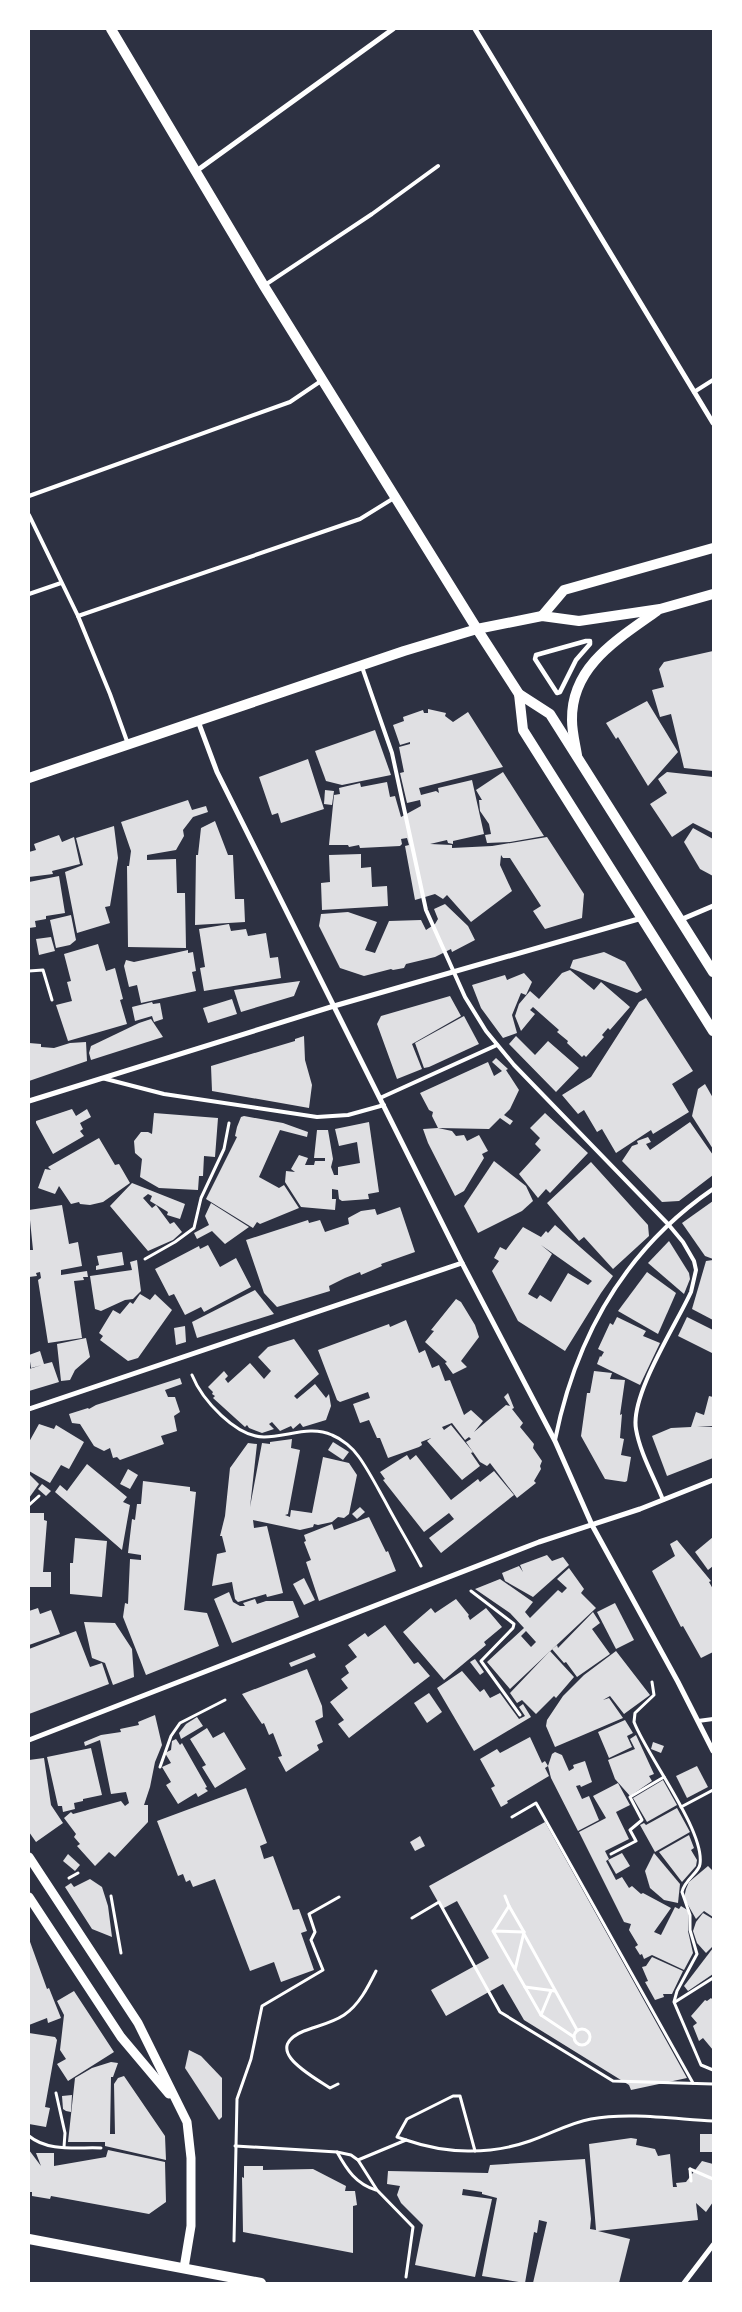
<svg xmlns="http://www.w3.org/2000/svg" width="742" height="2312" viewBox="0 0 742 2312" font-family="'PT Sans Narrow',sans-serif">
	<rect width="100%" height="100%" fill="#2d3142"/>
	<g fill="#e0e0e3" fill-rule="evenodd">
		<polygon points="713,651 713,771 684,768 671,714 660,717 652,690 664,687 659,669 664,662"/>
		<polygon points="647,701 678,752 648,786 618,737 616,739 606,723"/>
		<polygon points="428,709 446,713 445,716 453,722 468,712 503,767 419,788 421,795 436,791 439,793 438,788 472,780 484,834 453,841 453,844 448,843 447,840 430,844 452,845 452,848 492,846 547,837 584,894 582,918 545,929 533,911 541,906 510,858 503,858 501,855 500,865 512,891 471,922 447,895 443,899 435,894 415,900 405,846 409,845 407,838 401,839 402,844 400,846 360,848 359,845 349,847 348,845 329,845 334,795 340,794 339,788 360,783 361,787 387,782 390,797 395,796 401,817 421,806 420,800 407,803 400,773 404,772 399,747 410,744 410,742 400,745 393,725 404,721 403,717 423,710 424,713 428,713"/>
		<polygon points="375,730 391,775 342,785 326,781 315,751"/>
		<polygon points="308,759 324,809 281,823 278,813 272,815 259,777"/>
		<polygon points="503,772 544,836 510,842 487,843 485,835 491,834 489,824 480,811 479,800 482,800 476,790"/>
		<polygon points="667,772 713,777 713,833 693,823 672,837 650,804 667,793 658,779"/>
		<polygon points="325,790 334,791 332,805 324,804"/>
		<polygon points="188,800 192,810 206,806 208,812 193,817 183,830 184,836 176,850 147,855 147,860 176,859 177,893 185,893 186,948 128,947 127,866 129,866 131,851 121,822"/>
		<polygon points="215,821 228,855 233,855 235,899 244,899 245,922 195,925 196,855 198,855 201,828"/>
		<polygon points="114,826 118,858 110,906 105,907 110,923 77,933 65,872 83,865 76,838"/>
		<polygon points="693,828 713,839 713,876 700,869 684,842"/>
		<polygon points="59,835 62,842 74,837 80,864 52,871 53,874 29,877 29,852 36,850 34,844"/>
		<polygon points="361,854 361,868 371,867 372,887 387,886 388,906 322,910 321,883 330,882 329,855"/>
		<polygon points="59,876 65,913 46,916 46,919 35,921 36,927 29,928 29,882"/>
		<polygon points="445,904 468,926 475,940 452,952 451,949 435,957 406,964 404,968 393,970 391,969 364,976 340,968 319,926 321,914 348,912 377,922 365,950 375,953 389,921 421,920 426,930 435,924 438,919 434,909"/>
		<polygon points="71,915 76,940 70,945 56,948 50,920"/>
		<polygon points="229,924 231,931 246,929 248,936 266,933 270,958 278,957 281,978 204,991 200,968 205,967 199,929"/>
		<polygon points="51,937 55,951 39,955 36,939"/>
		<polygon points="98,944 106,971 115,968 123,999 120,1000 127,1024 68,1041 56,1005 72,1001 67,982 71,981 64,954"/>
		<polygon points="188,950 188,953 193,952 196,971 192,972 196,991 141,1003 137,985 129,987 124,966 126,960 134,962"/>
		<polygon points="604,952 625,962 642,990 637,993 570,968 573,960"/>
		<polygon points="570,970 594,990 601,982 630,1007 610,1030 608,1028 602,1035 604,1037 586,1057 584,1055 582,1057 567,1043 568,1041 557,1032 559,1030 533,1007 530,1010 535,1014 521,1031 515,1016 519,1004 530,991 539,999 562,973"/>
		<polygon points="524,973 532,982 526,995 521,993 512,1015 517,1033 503,1038 481,1008 472,985 505,975 507,980"/>
		<polygon points="300,981 294,996 241,1012 234,990"/>
		<polygon points="450,996 461,1016 412,1044 422,1069 397,1079 377,1024 381,1016"/>
		<polygon points="646,998 693,1071 672,1084 689,1112 653,1134 651,1130 616,1153 602,1129 597,1132 584,1110 578,1114 562,1095 591,1077 639,1002"/>
		<polygon points="232,999 237,1014 208,1023 203,1008"/>
		<polygon points="152,1002 153,1004 160,1003 163,1019 154,1022 152,1016 135,1021 132,1007"/>
		<polygon points="464,1016 479,1044 429,1067 424,1068 415,1043"/>
		<polygon points="151,1019 163,1037 91,1060 89,1053 91,1046 139,1023"/>
		<polygon points="304,1036 305,1060 312,1085 309,1108 212,1091 211,1066 295,1041 295,1039"/>
		<polygon points="516,1036 535,1055 548,1041 579,1068 556,1092 509,1044"/>
		<polygon points="86,1042 87,1061 29,1081 29,1043 41,1044 41,1047 54,1048 70,1043"/>
		<polygon points="496,1058 508,1069 506,1070 519,1090 510,1109 504,1115 513,1121 510,1125 500,1118 489,1129 438,1128 452,1131 456,1136 464,1135 467,1141 479,1135 488,1151 482,1154 484,1158 464,1191 455,1196 428,1143 423,1129 438,1128 432,1116 433,1112 429,1110 420,1093 488,1062 494,1076 502,1071 492,1062"/>
		<polygon points="705,1084 713,1098 713,1149 692,1116 698,1089"/>
		<polygon points="72,1109 76,1116 87,1109 91,1117 80,1123 83,1129 80,1131 84,1136 53,1154 36,1123 36,1121"/>
		<polygon points="154,1113 218,1118 215,1157 204,1156 203,1176 199,1176 198,1190 159,1188 140,1177 142,1159 135,1153 134,1141 141,1132 148,1132 152,1134"/>
		<polygon points="545,1113 588,1153 550,1193 546,1189 538,1198 519,1174 541,1150 535,1144 540,1138 530,1128"/>
		<polygon points="244,1116 283,1123 308,1132 307,1137 280,1130 259,1177 279,1188 284,1185 299,1208 260,1224 257,1222 253,1228 206,1199 237,1137 235,1136 237,1127 241,1117"/>
		<polygon points="369,1122 379,1192 368,1194 369,1199 342,1201 339,1199 338,1190 332,1189 332,1199 336,1199 335,1210 301,1207 285,1182 286,1171 295,1172 291,1169 299,1155 308,1158 305,1165 314,1165 315,1161 325,1161 325,1158 314,1158 317,1130 328,1130 333,1159 331,1167 334,1175 338,1175 338,1167 360,1163 357,1142 339,1146 335,1129"/>
		<polygon points="690,1122 713,1155 713,1175 679,1201 662,1202 622,1161 632,1146 638,1144 637,1141 648,1137 651,1142 646,1144 650,1150"/>
		<polygon points="99,1138 115,1165 119,1164 130,1183 103,1202 90,1205 80,1204 79,1202 71,1204 59,1186 55,1194 38,1188 45,1169 51,1170 48,1167"/>
		<polygon points="494,1161 526,1186 533,1201 522,1211 478,1233 464,1206"/>
		<polygon points="591,1162 648,1225 649,1236 613,1269 584,1237 579,1241 547,1203"/>
		<polygon points="132,1183 185,1204 180,1219 167,1215 168,1212 150,1201 152,1196 148,1194 143,1198 152,1208 156,1205 170,1224 174,1222 182,1232 173,1240 148,1251 110,1206"/>
		<polygon points="713,1201 713,1259 705,1256 682,1223"/>
		<polygon points="211,1203 249,1227 225,1244 212,1231 197,1239 194,1233 209,1225 205,1216"/>
		<polygon points="62,1205 69,1244 78,1242 82,1266 61,1270 61,1275 87,1271 88,1277 83,1277 84,1280 74,1281 82,1338 48,1343 38,1280 41,1278 40,1272 36,1273 37,1276 29,1277 29,1250 33,1250 29,1210"/>
		<polygon points="400,1207 415,1252 381,1264 382,1266 361,1275 360,1272 345,1278 329,1286 330,1291 277,1307 264,1293 246,1240 308,1220 309,1223 320,1220 325,1232 349,1224 348,1218 361,1211 375,1209 377,1215"/>
		<path d="M555,1225l58,51 -12,17 -36,58 -47,-30 -26,-50 7,-10 -5,-3 6,-11 6,3 17,-23 18,10 5,-6 2,2zM541,1245l51,36 -4,4 -20,-12 -17,29 -11,-7 -3,4 -9,-5 24,-40z"/>
		<polygon points="669,1241 689,1273 690,1279 684,1294 648,1263"/>
		<polygon points="208,1245 220,1267 236,1258 251,1287 204,1312 201,1307 185,1315 174,1294 169,1296 155,1269 199,1246 200,1249"/>
		<polygon points="122,1252 124,1265 96,1270 96,1266 99,1265 97,1256"/>
		<polygon points="137,1260 141,1291 133,1299 125,1300 101,1311 95,1309 90,1276 132,1270 130,1262"/>
		<polygon points="713,1260 713,1320 692,1309 706,1261"/>
		<polygon points="647,1272 676,1293 658,1334 618,1311"/>
		<polygon points="255,1290 274,1314 197,1338 192,1322"/>
		<polygon points="140,1294 150,1300 155,1294 172,1310 138,1358 128,1361 100,1340 103,1336 99,1333 113,1310 120,1314 130,1302 133,1304"/>
		<polygon points="456,1299 461,1302 475,1325 479,1337 461,1361 467,1367 453,1374 445,1363 447,1362 425,1342 434,1331 431,1330"/>
		<polygon points="617,1317 646,1331 643,1336 660,1343 640,1385 597,1364 600,1356 601,1357 604,1352 598,1349 610,1323 613,1325"/>
		<polygon points="687,1317 713,1330 712,1353 678,1336"/>
		<polygon points="406,1320 419,1353 425,1350 432,1368 439,1365 445,1381 450,1380 464,1415 471,1410 483,1421 474,1432 506,1405 510,1406 504,1397 508,1393 514,1408 512,1409 523,1423 520,1427 534,1444 533,1448 542,1461 540,1466 541,1469 534,1481 536,1483 517,1498 490,1463 487,1466 480,1462 466,1442 471,1439 469,1437 465,1440 452,1423 442,1427 444,1430 451,1425 473,1452 471,1453 480,1466 462,1480 427,1441 431,1438 421,1442 422,1445 419,1447 388,1458 380,1438 377,1438 369,1420 360,1423 353,1404 370,1398 368,1392 340,1402 337,1400 318,1350 389,1324 390,1327"/>
		<polygon points="185,1326 186,1342 176,1345 174,1328"/>
		<polygon points="86,1338 90,1357 75,1370 70,1380 61,1381 57,1344"/>
		<polygon points="294,1339 319,1374 294,1396 297,1399 315,1384 326,1398 329,1394 331,1406 326,1420 303,1427 300,1423 293,1429 291,1426 280,1431 272,1422 269,1424 274,1429 262,1433 249,1428 247,1425 245,1427 213,1398 215,1396 212,1394 213,1392 208,1387 224,1371 228,1376 225,1379 228,1383 250,1363 264,1379 271,1371 258,1357 268,1347"/>
		<polygon points="40,1351 44,1364 52,1362 59,1382 29,1391 29,1369 42,1365 31,1368 29,1355"/>
		<polygon points="594,1371 612,1373 610,1379 625,1380 620,1415 622,1414 620,1438 624,1439 621,1455 631,1457 627,1481 625,1482 605,1479 581,1436 587,1393 590,1393"/>
		<polygon points="180,1378 182,1384 165,1390 168,1397 175,1397 180,1412 174,1416 177,1431 161,1436 164,1444 120,1460 117,1457 113,1458 110,1448 104,1451 94,1446 80,1424 72,1423 69,1414 88,1408 89,1409 96,1405"/>
		<polygon points="709,1396 713,1397 713,1426 697,1427 713,1427 713,1458 667,1476 652,1436 671,1428 691,1427 696,1412 704,1415"/>
		<polygon points="39,1424 54,1429 56,1425 84,1442 69,1469 61,1465 50,1483 29,1471 29,1442"/>
		<polygon points="292,1439 291,1448 300,1450 288,1514 285,1515 290,1517 291,1510 312,1513 323,1457 349,1463 357,1475 349,1514 344,1518 338,1517 332,1522 318,1525 314,1524 313,1527 300,1530 253,1520 254,1528 267,1526 283,1593 267,1597 266,1594 238,1602 235,1599 232,1582 212,1586 217,1554 226,1552 222,1536 220,1536 225,1516 230,1468 248,1443 257,1444 250,1507 262,1443 270,1444 270,1442"/>
		<polygon points="333,1442 349,1452 343,1460 328,1450"/>
		<polygon points="407,1455 410,1460 416,1455 451,1500 478,1479 480,1482 494,1471 514,1495 441,1553 429,1538 454,1519 449,1513 424,1532 383,1480 385,1479 380,1472"/>
		<polygon points="87,1464 127,1497 123,1502 130,1505 122,1550 55,1492 60,1485 67,1491"/>
		<polygon points="128,1469 138,1475 130,1489 120,1484"/>
		<polygon points="29,1474 39,1484 29,1498"/>
		<polygon points="143,1481 190,1487 190,1491 196,1492 184,1610 207,1613 219,1646 146,1675 123,1617 125,1603 128,1604 130,1559 141,1560 141,1555 128,1553 132,1519 135,1520 137,1504 141,1504"/>
		<polygon points="42,1484 51,1491 46,1496 38,1489"/>
		<polygon points="360,1507 365,1512 357,1519 352,1514"/>
		<polygon points="30,1513 44,1513 44,1520 47,1521 43,1572 51,1572 51,1587 29,1587"/>
		<polygon points="369,1517 386,1552 388,1551 396,1571 319,1601 306,1562 311,1560 304,1542 306,1541 304,1535 332,1524 334,1530"/>
		<polygon points="713,1537 713,1566 708,1570 695,1552"/>
		<polygon points="75,1538 107,1541 102,1597 70,1594 70,1563 73,1563"/>
		<polygon points="677,1540 711,1581 709,1582 713,1589 713,1652 701,1658 683,1626 681,1627 652,1571 675,1556 670,1544"/>
		<polygon points="547,1555 552,1561 563,1557 569,1565 533,1597 505,1581 502,1573 519,1566 523,1572 520,1565"/>
		<path d="M569,1568l15,21 -3,4 15,15 -86,81 -23,-27 37,-34 -14,-15 -35,-24 25,-10 33,23 -8,10 5,6 28,-28 4,3 5,-5 -10,-9zM526,1631l10,11 -5,5 -10,-11z"/>
		<polygon points="304,1578 315,1600 304,1605 293,1584"/>
		<polygon points="229,1592 233,1602 240,1606 245,1606 243,1603 255,1599 257,1604 266,1601 293,1601 299,1617 232,1643 214,1599"/>
		<polygon points="456,1599 469,1615 468,1616 470,1620 486,1608 502,1627 484,1642 486,1645 444,1680 403,1632 431,1608 435,1613"/>
		<polygon points="615,1603 634,1640 616,1649 597,1612"/>
		<polygon points="38,1608 40,1614 51,1610 60,1634 29,1645 29,1611"/>
		<polygon points="593,1612 600,1623 592,1629 610,1654 577,1677 566,1662 564,1663 552,1649 557,1645 558,1648"/>
		<polygon points="84,1622 115,1623 132,1649 134,1677 113,1685 105,1663 92,1658"/>
		<polygon points="385,1625 414,1664 418,1662 430,1676 349,1738 338,1724 344,1720 330,1702 348,1688 341,1679 349,1673 345,1666 357,1657 348,1645 365,1633 368,1637"/>
		<polygon points="76,1631 90,1667 102,1663 109,1684 29,1714 29,1649"/>
		<polygon points="550,1651 574,1677 556,1698 554,1696 536,1714 522,1700 517,1703 510,1693"/>
		<polygon points="616,1651 650,1695 624,1714 610,1696 603,1700 609,1698 623,1718 555,1747 546,1726 547,1720 563,1696 584,1675"/>
		<polygon points="314,1653 316,1657 291,1667 289,1663"/>
		<polygon points="475,1659 484,1672 480,1675 470,1662"/>
		<polygon points="307,1669 322,1706 323,1717 315,1721 323,1742 317,1745 319,1750 286,1772 278,1757 282,1756 273,1733 269,1735 264,1723 262,1724 242,1694"/>
		<polygon points="462,1671 480,1692 484,1689 490,1698 500,1693 519,1719 525,1716 519,1707 523,1704 531,1717 474,1751 437,1688"/>
		<polygon points="429,1693 442,1712 427,1723 414,1703"/>
		<polygon points="155,1715 162,1745 155,1762 150,1787 144,1805 148,1805 148,1822 115,1857 109,1852 95,1866 77,1846 80,1844 74,1837 76,1834 64,1818 71,1812 73,1814 121,1801 125,1806 129,1803 126,1792 111,1794 100,1740 85,1746 84,1742 101,1735 121,1732 120,1729 139,1725 138,1722"/>
		<polygon points="197,1717 203,1726 181,1739 179,1733 186,1724"/>
		<polygon points="625,1720 633,1733 627,1736 632,1747 609,1758 598,1732"/>
		<polygon points="207,1728 213,1738 224,1732 246,1769 215,1788 202,1767 206,1765 190,1739"/>
		<polygon points="636,1735 654,1774 649,1776 652,1781 630,1796 615,1779 608,1760 635,1749 630,1739"/>
		<polygon points="530,1737 542,1763 545,1761 548,1766 552,1754 555,1752 562,1755 569,1771 574,1768 573,1765 585,1761 592,1782 581,1787 580,1785 576,1786 582,1799 589,1796 599,1820 578,1831 551,1778 548,1766 545,1768 549,1776 507,1801 508,1803 501,1807 491,1788 495,1786 480,1759 497,1749 500,1753"/>
		<polygon points="176,1739 180,1745 182,1743 207,1787 205,1788 208,1791 198,1797 196,1793 178,1804 166,1785 171,1782 162,1767 171,1763 165,1753 171,1750 172,1741"/>
		<polygon points="653,1742 664,1746 661,1753 651,1749"/>
		<polygon points="91,1748 102,1795 83,1799 83,1801 74,1803 75,1809 63,1812 62,1806 58,1806 47,1757"/>
		<polygon points="44,1758 51,1805 63,1823 36,1842 29,1832 29,1760"/>
		<polygon points="697,1766 708,1787 687,1798 676,1776"/>
		<polygon points="663,1780 677,1805 647,1822 633,1798"/>
		<polygon points="618,1783 630,1805 616,1812 629,1839 605,1851 609,1859 606,1861 616,1880 622,1877 629,1888 632,1886 641,1894 643,1893 671,1908 654,1932 661,1935 675,1907 679,1909 681,1906 689,1911 688,1931 693,1953 684,1970 652,1955 644,1959 642,1954 640,1955 635,1947 638,1945 629,1930 631,1924 624,1922 579,1832 606,1818 593,1796"/>
		<polygon points="246,1788 267,1843 260,1846 264,1859 273,1856 293,1910 299,1909 307,1931 301,1933 314,1970 281,1982 274,1962 250,1971 215,1879 193,1887 190,1880 186,1882 183,1874 178,1876 157,1821"/>
		<polygon points="677,1808 690,1832 655,1852 640,1825 644,1823 646,1825"/>
		<polygon points="545,1822 687,2078 631,2090 629,2085 524,2020 503,1984 446,2016 431,1990 489,1958 457,1901 442,1909 429,1886"/>
		<polygon points="689,1835 694,1848 691,1850 697,1860 696,1866 682,1882 659,1852"/>
		<polygon points="420,1836 425,1846 415,1851 410,1842"/>
		<polygon points="622,1853 630,1866 616,1874 608,1860"/>
		<polygon points="654,1853 680,1884 678,1903 664,1900 650,1888 645,1871"/>
		<polygon points="68,1854 80,1865 75,1871 63,1861"/>
		<polygon points="708,1866 713,1871 713,1917 704,1911 696,1919 684,1898 686,1889 689,1882"/>
		<polygon points="90,1879 102,1887 108,1906 112,1937 92,1929 65,1887 71,1883 74,1887"/>
		<polygon points="703,1913 713,1919 713,1946 706,1953 697,1943 693,1931 696,1922"/>
		<polygon points="29,1939 47,1989 49,1988 61,2018 48,2023 47,2018 29,2025"/>
		<polygon points="713,1948 713,1974 688,1991 684,1986"/>
		<polygon points="652,1957 683,1971 672,1994 663,1994 664,1997 655,2000 645,1982 648,1981 642,1967 646,1966"/>
		<polygon points="74,1991 114,2052 68,2081 57,2064 66,2059 60,2050 64,2015 57,2001"/>
		<polygon points="711,1998 713,2000 713,2050 703,2038 699,2041 693,2026 697,2023 691,2016 705,2000 707,2001"/>
		<polygon points="29,2033 55,2037 57,2040 45,2107 50,2108 46,2127 29,2124"/>
		<polygon points="189,2050 201,2056 222,2078 222,2117 219,2120 185,2068"/>
		<polygon points="111,2062 118,2063 113,2077 111,2077 110,2134 115,2134 114,2084 118,2078 124,2076 165,2136 166,2160 105,2146 105,2142 68,2142 75,2078 92,2068"/>
		<polygon points="72,2095 71,2112 66,2111 63,2109 62,2096"/>
		<rect x="700" y="2134" width="13" height="18"/>
		<polygon points="631,2138 637,2139 636,2145 655,2149 658,2156 670,2154 673,2187 677,2187 676,2183 686,2182 702,2161 713,2164 713,2202 706,2212 696,2203 698,2220 598,2231 630,2239 619,2283 533,2283 547,2222 539,2220 537,2233 534,2232 525,2283 482,2276 497,2198 482,2194 482,2192 463,2189 462,2195 492,2199 475,2277 415,2265 423,2225 401,2203 397,2195 400,2186 387,2184 388,2171 488,2173 490,2165 585,2159 591,2219 590,2229 596,2230 589,2144"/>
		<polygon points="29,2150 41,2166 36,2153 54,2153 54,2166 106,2157 108,2150 165,2162 166,2202 149,2214 51,2196 50,2199 32,2196 32,2192 29,2192"/>
		<polygon points="244,2166 263,2166 263,2170 313,2169 346,2186 345,2191 355,2191 357,2205 353,2206 353,2253 243,2232 242,2177 244,2178"/>
	</g>
	<g fill="none" stroke-linecap="round" stroke-linejoin="round">
		<g stroke="#fff" stroke-width="3">
			<polyline points="29,971 43,970 52,1000"/>
			<polyline points="145,1259 175,1242 194,1228 201,1198 224,1149 229,1123"/>
			<path d="M192,1375c10,25 44,62 72,62 23,0 46,-12 68,-2 10,4 21,13 27,22 10,14 18,30 27,46 11,21 24,42 35,63"/>
			<polyline points="29,1505 39,1496"/>
			<polyline points="471,1591 514,1624 513,1628 481,1661 520,1715"/>
			<path d="M652,1682l2,13 -19,18 -1,9c13,34 71,109 66,142 -1,9 -15,15 -18,28l8,23v15l7,24 -20,37 -3,11 27,63 12,5"/>
			<polyline points="160,1767 171,1736 180,1723 225,1700"/>
			<polyline points="681,1807 713,1790"/>
			<polyline points="512,1817 536,1803 693,2083"/>
			<polyline points="611,1854 636,1841 630,1830 642,1820 630,1797 664,1777"/>
			<polyline points="69,1878 78,1873"/>
			<polyline points="111,1896 121,1953"/>
			<polyline points="505,1896 509,1906"/>
			<polyline points="412,1918 439,1902 500,2012 613,2081 713,2084"/>
			<polyline points="494,1930 509,1906 524,1932"/>
			<polyline points="524,1934 577,2030"/>
			<polyline points="515,1970 524,1932 493,1931 541,2015 574,2037"/>
			<polyline points="525,1987 555,1991"/>
			<polyline points="675,2002 713,1978"/>
			<polyline points="541,2015 551,1991"/>
			<circle cx="582" cy="2037" r="8"/>
			<path d="M338,2084l-8,4c-18,-12 -70,-39 -26,-57 13,-5 28,-8 40,-16 15,-10 24,-28 32,-44"/>
			<polyline points="56,2093 65,2133 64,2147"/>
			<path d="M29,2136c19,16 48,11 72,12"/>
			<path d="M406,2140c40,14 84,15 124,1 21,-7 39,-18 61,-22 37,-7 84,0 122,2"/>
			<polyline points="235,2146 337,2152 351,2155 358,2160"/>
			<path d="M337,2152c10,18 19,32 39,38"/>
			<polyline points="690,2169 713,2179"/>
			<polyline points="690,2169 691,2181"/>
			<polyline points="234,2241 237,2099 251,2059 262,2006 323,1970 311,1940 315,1932 309,1914 339,1897"/>
			<polyline points="406,2277 413,2227 377,2190 358,2160 406,2140 397,2137 407,2119 453,2096 460,2096 475,2151"/>
		</g>
		<g stroke="#fff" stroke-width="4">
			<polyline points="265,285 372,214 438,166"/>
			<polyline points="694,392 713,380"/>
			<polyline points="29,496 290,402 321,381"/>
			<polyline points="29,515 78,616 110,694 128,744"/>
			<polyline points="29,594 61,583"/>
			<polyline points="78,616 360,519 394,498"/>
			<path d="M362,667l30,86 34,157 39,87 21,34 28,34 154,159 15,18 11,19 2,9 -5,22c-15,33 -61,103 -55,137 4,24 18,48 27,71"/>
			<polyline points="102,1078 164,1094 317,1117 348,1115 384,1105"/>
			<polyline points="380,1098 497,1045"/>
			<path d="M555,1440c21,-104 69,-190 158,-251"/>
			<polyline points="698,1721 713,1719"/>
		</g>
		<polygon stroke="#fff" stroke-width="4.5" points="586,641 590,641 590,644 576,660 560,692 557,693 535,659 536,655"/>
		<g stroke="#fff" stroke-width="5">
			<polyline points="475,29 713,423"/>
			<polyline points="195,172 393,29"/>
			<polyline points="198,721 217,772 462,1263 555,1441 592,1525 678,1682 713,1751"/>
			<polyline points="680,920 713,906"/>
			<polyline points="29,1101 334,1006 642,918"/>
			<polyline points="29,1409 462,1263"/>
			<polyline points="29,1740 539,1542 640,1509 713,1480"/>
			<polyline points="684,2283 713,2245"/>
		</g>
		<g stroke="#fff" stroke-width="9">
			<polyline points="29,1857 138,2023 187,2122 191,2158 191,2226 184,2268"/>
			<polyline points="29,1897 121,2037 169,2094"/>
		</g>
		<g stroke="#fff" stroke-width="10">
			<polyline points="111,29 264,286 477,629 519,694 550,714 713,972"/>
			<polyline points="542,616 564,590 713,548"/>
			<polyline points="519,694 523,730 713,1031"/>
			<path d="M577,755c-2,-12 -5,-23 -5,-35 -1,-54 46,-81 85,-109"/>
			<polyline points="29,778 404,651 477,629 542,616 579,621 660,609 713,594"/>
			<polyline points="29,2239 261,2283"/>
		</g>
	</g>
	<rect width="742" height="2312" fill="none" stroke="#ffffff" stroke-width="60"/>
</svg>
